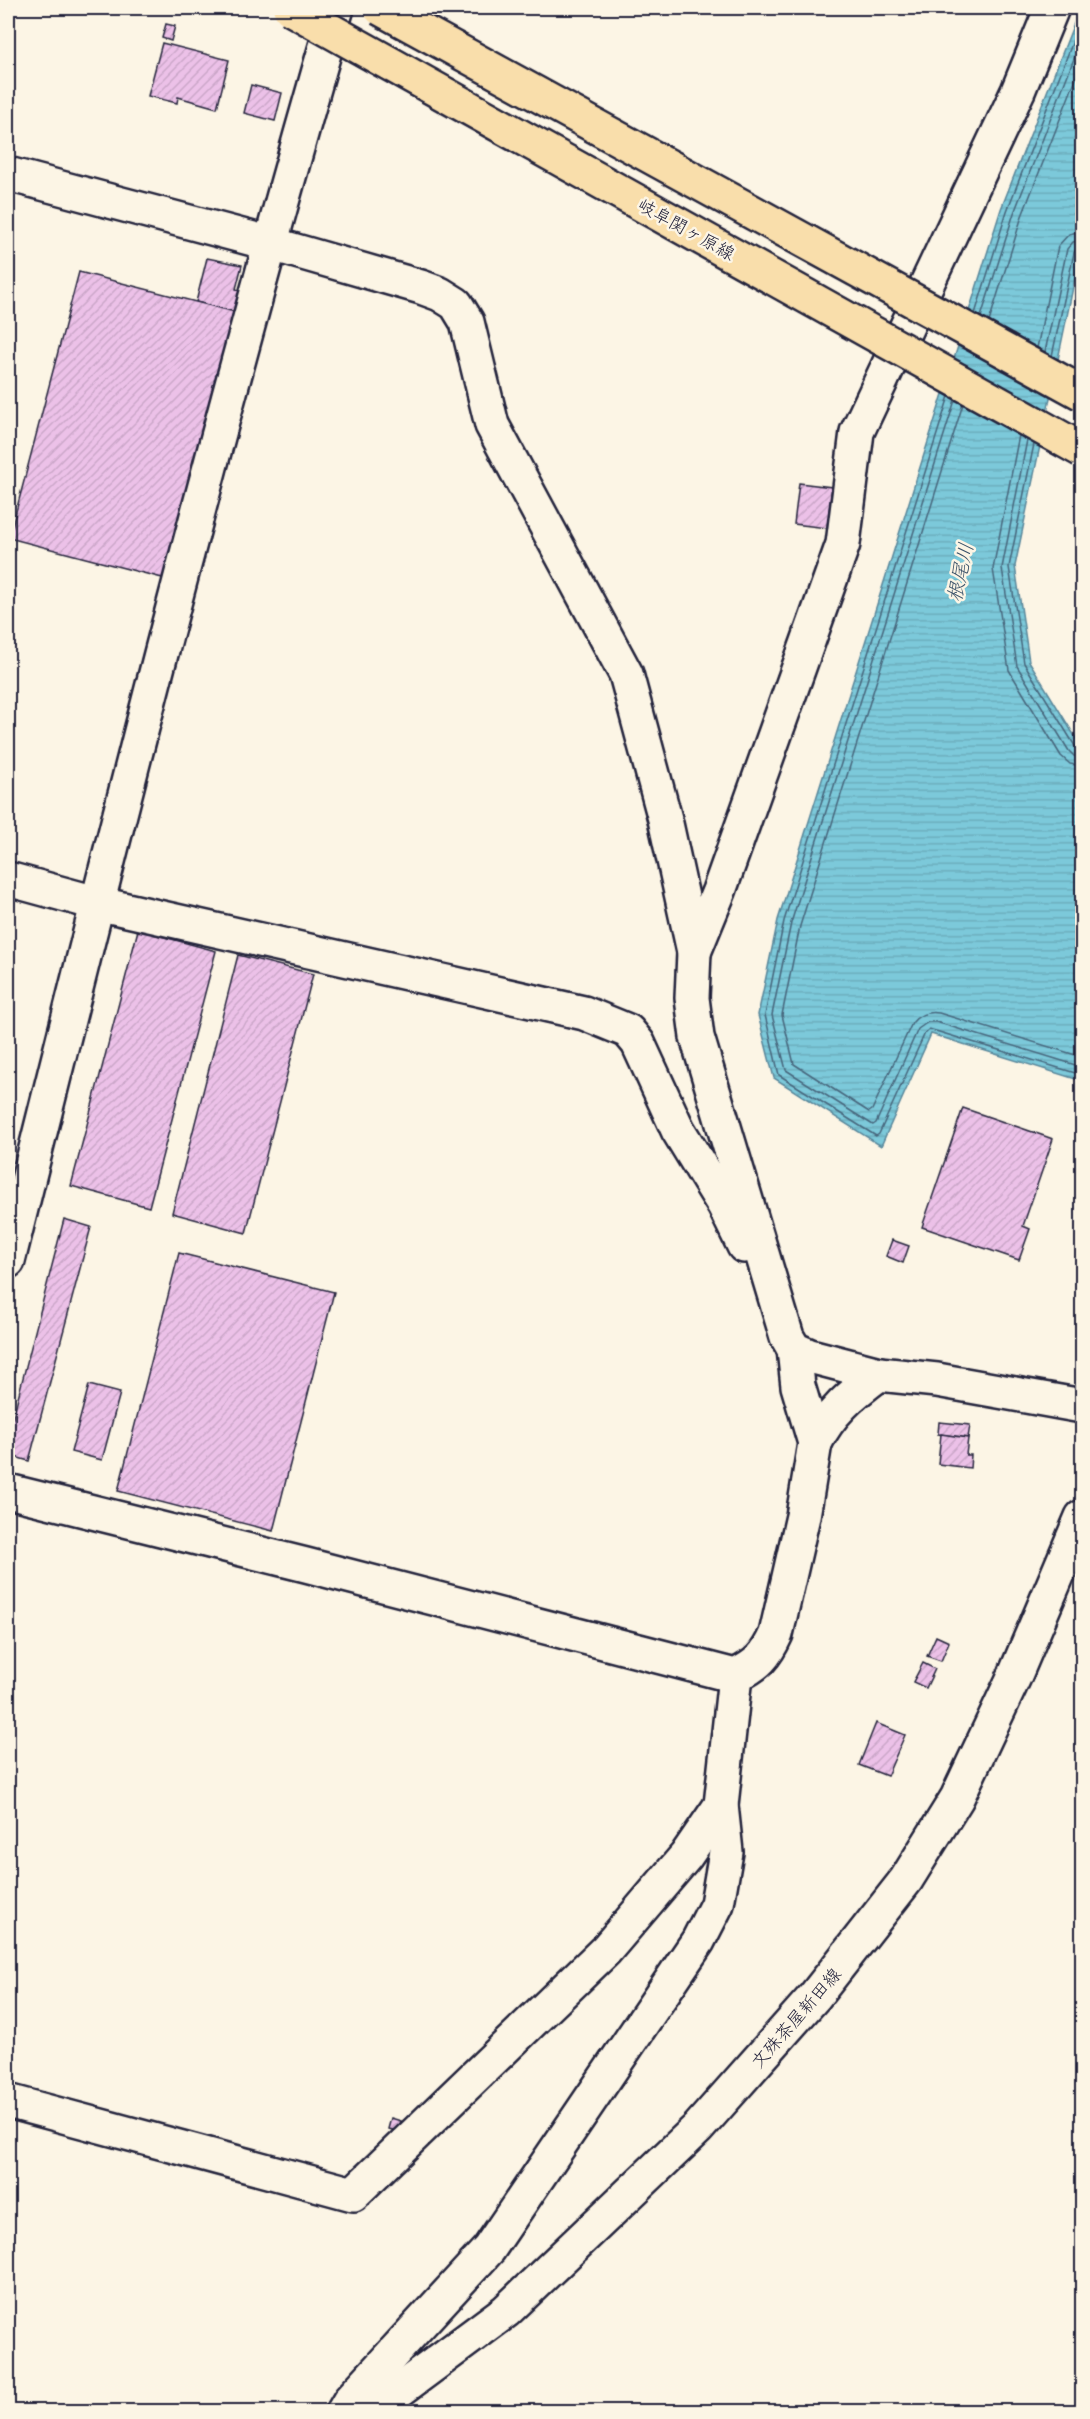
<svg xmlns="http://www.w3.org/2000/svg" width="1090" height="2419" viewBox="0 0 1090 2419" font-family="'Playpen Sans','Klee One',sans-serif">
	<defs>
		<pattern id="water-rules" width="6" height="5" patternUnits="userSpaceOnUse" patternTransform="scale(1.5)"><rect width="6" height="5" fill="#7cc9da"/><path d="M0 2.5h6" fill="none" stroke="#6bacbc"/></pattern>
		<pattern id="building-hatch" width="6" height="6" patternUnits="userSpaceOnUse" patternTransform="scale(1.5)"><rect width="6" height="6" fill="#ecc1e8"/><path d="M-1 1l2-2M0 6l6-6M5 7l2-2" fill="none" stroke="#caa6c8"/></pattern>
	</defs>
	<rect width="100%" height="100%" fill="#fcf5e5"/>
	<filter id="ink" filterUnits="userSpaceOnUse"><feTurbulence type="fractalNoise" baseFrequency=".0167" numOctaves="2"/><feDisplacementMap in="SourceGraphic" scale="12" xChannelSelector="R" yChannelSelector="G"/><feConvolveMatrix kernelMatrix="1 2 1 2 8 2 1 2 1" color-interpolation-filters="sRGB"/></filter>
	<g filter="url(#ink)">
		<polygon fill="url(#water-rules)" stroke="#58869a" stroke-width="1.5" points="1080,8 1082,8 1082,244 1015,566 1029,661 1082,748 1082,1081 931,1034 881,1146 774,1078 758,1015 778,920 1001,209"/>
		<g fill="none" stroke-linecap="round" stroke-linejoin="round">
			<g stroke="#46657b" stroke-width="1.5">
				<polyline points="975,314 1007,211 1082,18"/>
				<polyline points="981,317 1014,213 1082,38"/>
				<polyline points="989,322 1022,216 1082,63"/>
				<polyline points="1037,348 1058,246 1069,234 1082,231"/>
				<polyline points="1045,352 1067,249 1073,242 1082,240"/>
				<polyline points="1052,356 1074,253 1077,248 1082,247"/>
				<polyline points="949,396 784,921 765,1015 779,1075 876,1136 879,1134 925,1033 929,1029 1082,1075"/>
				<polyline points="955,400 791,923 772,1015 786,1070 873,1125 876,1123 918,1029 928,1022 936,1022 1082,1067"/>
				<path d="M963,404l-163,522 -18,89 12,49 75,48 3,-2 40,-87c7,-9 15,-12 27,-10l143,44"/>
				<polyline points="1019,435 993,569 1009,670 1061,756 1070,764 1082,766"/>
				<polyline points="1027,440 1002,568 1017,666 1069,751 1074,756 1082,757"/>
				<polyline points="1034,444 1009,567 1024,663 1075,746 1082,750"/>
			</g>
		</g>
		<g fill="url(#building-hatch)" stroke="#22223b" stroke-width="1.5">
			<polygon points="166,24 175,26 171,41 162,38"/>
			<polygon points="162,43 229,60 217,108 178,97 177,103 148,96"/>
			<polygon points="251,85 282,93 275,121 244,113"/>
			<polygon points="207,258 242,265 236,289 248,293 243,314 196,302"/>
			<polygon points="79,272 239,313 170,580 9,538"/>
			<polygon points="799,483 832,487 827,528 794,524"/>
			<polygon points="138,930 216,951 149,1207 71,1186"/>
			<polygon points="238,955 313,974 246,1233 172,1213"/>
			<polygon points="963,1108 1053,1139 1023,1226 1030,1229 1019,1260 922,1227"/>
			<polygon points="64,1219 91,1227 29,1461 8,1455 8,1436"/>
			<polygon points="892,1240 909,1246 903,1263 886,1256"/>
			<polygon points="179,1253 334,1292 273,1531 118,1491"/>
			<polygon points="89,1385 120,1393 102,1460 71,1452"/>
			<polygon points="939,1422 970,1425 968,1438 938,1434"/>
			<polygon points="941,1434 968,1438 966,1455 971,1455 970,1468 938,1464"/>
			<polygon points="936,1636 949,1642 941,1661 927,1656"/>
			<polygon points="923,1663 935,1669 926,1688 913,1682"/>
			<polygon points="876,1723 905,1735 887,1776 859,1765"/>
			<polygon points="391,2118 401,2121 398,2131 388,2129"/>
		</g>
		<g fill="none" stroke-linecap="round" stroke-linejoin="round">
			<g stroke="#22223b" stroke-width="38">
				<g id="street">
					<polyline points="8,174 268,243 421,287 440,294 456,304 467,322 492,425 626,674 665,819 694,952 692,998 697,1037 787,1337 794,1349 810,1356 879,1374"/>
					<polyline points="8,879 96,903 584,1013 628,1031 638,1043 678,1130 724,1205 744,1246"/>
					<polyline points="694,952 719,891 843,544 857,432 1018,91 1052,8"/>
					<path d="M8,1261c104,-419 209,-839 329,-1253"/>
					<path d="M815,1443c15,-31 37,-49 64,-69l58,6 145,26"/>
					<path d="M8,1491l298,74 429,111c23,-11 31,-20 41,-42l27,-118 12,-73 -17,-57 -4,-37"/>
					<polyline points="8,2101 353,2194 606,1950 686,1856 721,1805"/>
					<polyline points="343,2412 350,2400 489,2249 698,1941 717,1904 726,1852 721,1805 735,1676"/>
				</g>
			</g>
			<g stroke="#22223b" stroke-width="38">
				<polyline id="secondary" points="370,2412 506,2311 698,2128 815,1996 906,1880 957,1798 1015,1675 1082,1517"/>
			</g>
			<use href="#street" stroke="#fcf5e5" stroke-width="33"/>
			<use href="#secondary" stroke="#fcf5e5" stroke-width="33"/>
			<g stroke="#22223b" stroke-width="38" stroke-linecap="butt">
				<g id="primary-bridge">
					<polyline points="290,8 1082,450"/>
					<polyline points="380,8 1082,393"/>
				</g>
			</g>
			<use href="#primary-bridge" stroke="#f9deab" stroke-width="33"/>
		</g>
	</g>
	<g text-anchor="middle" dominant-baseline="central" stroke-width="5" stroke-linejoin="round" paint-order="stroke">
		<g font-size="18" fill="#22223b" stroke="#fcf5e5">
			<text transform="translate(687 228) rotate(29)">岐阜関ヶ原線</text>
			<text transform="translate(795 2017) rotate(-49)">文殊茶屋新田線</text>
		</g>
		<g font-size="20" font-style="italic" fill="#3d546b" stroke="#fcf5e5">
			<text transform="translate(959 572) rotate(-78)">根尾川</text>
		</g>
	</g>
	<rect width="1090" height="2419" fill="none" stroke="#fcf5e5" stroke-width="30"/>
	<rect x="15" y="15" width="1060" height="2389" fill="none" stroke="#22223b" stroke-width="2" filter="url(#ink)"/>
</svg>
